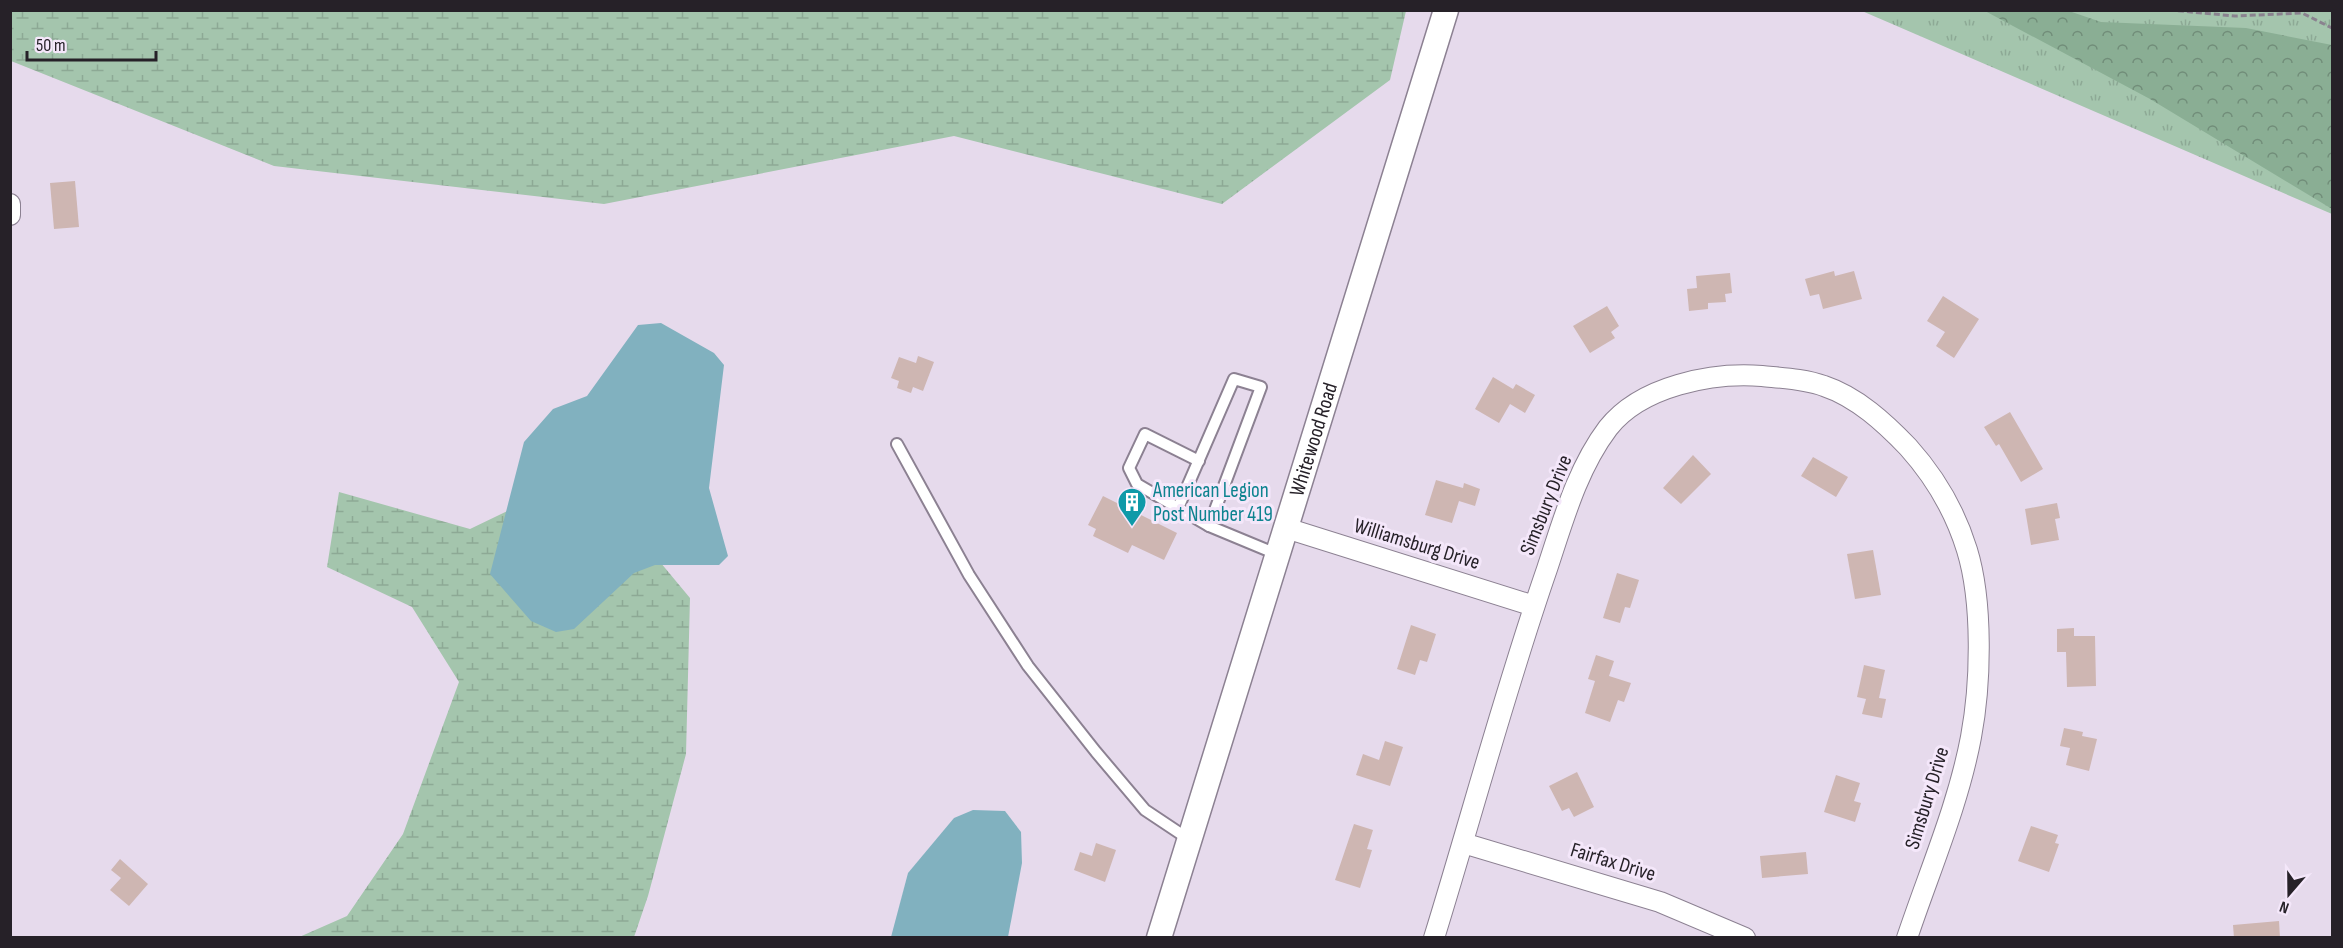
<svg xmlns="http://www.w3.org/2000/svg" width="2343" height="948" viewBox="0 0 2343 948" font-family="'Sofia Sans Condensed',sans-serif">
	<defs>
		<pattern id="grass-tufts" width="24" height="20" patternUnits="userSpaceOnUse" patternTransform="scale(1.5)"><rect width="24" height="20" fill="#a4c5ad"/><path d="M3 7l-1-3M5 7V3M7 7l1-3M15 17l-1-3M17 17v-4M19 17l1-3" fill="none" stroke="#8da995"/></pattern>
		<pattern id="forest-crowns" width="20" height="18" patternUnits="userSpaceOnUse" patternTransform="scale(1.5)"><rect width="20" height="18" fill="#8aae94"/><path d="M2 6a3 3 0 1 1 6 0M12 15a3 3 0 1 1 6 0" fill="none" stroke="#718d79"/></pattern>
		<pattern id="wetland-marsh" width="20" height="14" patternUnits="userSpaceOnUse" patternTransform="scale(1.5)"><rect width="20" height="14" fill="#a4c5ad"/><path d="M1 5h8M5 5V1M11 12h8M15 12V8" fill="none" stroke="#8da995"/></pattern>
	</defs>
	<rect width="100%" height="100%" fill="#e6daec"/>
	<polygon fill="url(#grass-tufts)" points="1862,11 2332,11 2332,214"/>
	<polygon fill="url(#forest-crowns)" points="1985,11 2069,11 2101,22 2246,28 2332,45 2332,209 2150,99"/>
	<g fill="url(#wetland-marsh)">
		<polygon points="10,11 11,10 1406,11 1390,80 1222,204 954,136 604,204 274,166 11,61"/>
		<polygon points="586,473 690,598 686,754 648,896 634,937 297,938 347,916 403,834 459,682 412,607 327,567 339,492 470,529"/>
	</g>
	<g fill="#81b1bf">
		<polygon points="661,323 714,353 724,365 709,488 728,556 719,565 655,565 634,573 574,629 556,632 531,621 490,574 524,442 553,409 587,396 638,325"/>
		<polygon points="973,810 1005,811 1021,832 1022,863 1008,937 891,937 908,873 954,818"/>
	</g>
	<g fill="#ceb6b2">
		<polygon points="75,181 79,227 54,229 50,183"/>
		<polygon points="1834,271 1835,276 1854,271 1862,299 1823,309 1819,294 1810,296 1805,279"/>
		<polygon points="1730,273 1732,293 1725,294 1726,302 1708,303 1708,309 1689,311 1687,289 1697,288 1696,276"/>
		<polygon points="1943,296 1979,319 1954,358 1936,346 1945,332 1927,321"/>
		<polygon points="1607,306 1619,326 1611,332 1615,338 1590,353 1573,326"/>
		<polygon points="918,356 934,362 923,391 913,387 911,393 897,388 899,381 891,378 899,357 916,363"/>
		<polygon points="1493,377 1513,389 1516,384 1535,395 1525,413 1510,404 1499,423 1475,409"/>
		<polygon points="2010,412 2043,469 2021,482 1999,444 1996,446 1984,427"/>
		<polygon points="1693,455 1711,474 1681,504 1663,488"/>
		<polygon points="1813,457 1848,477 1836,497 1801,476"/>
		<polygon points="1436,480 1463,488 1464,483 1480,489 1475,506 1459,501 1452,523 1425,515"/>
		<polygon points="1103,496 1177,533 1164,560 1132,545 1128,553 1093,536 1096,529 1088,525"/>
		<polygon points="2057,503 2060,518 2055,519 2059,540 2031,545 2025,509"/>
		<polygon points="1873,550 1881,595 1855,599 1847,554"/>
		<polygon points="1617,573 1639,580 1630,608 1625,607 1620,623 1603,618"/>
		<polygon points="1411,625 1436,634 1427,662 1420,660 1415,675 1397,669"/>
		<polygon points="2074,628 2074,636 2095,636 2096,686 2067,687 2066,652 2057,652 2057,629"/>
		<polygon points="1596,655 1614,661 1609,676 1631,683 1624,702 1618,700 1610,722 1585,713 1595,681 1588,679"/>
		<polygon points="1864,665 1885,670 1879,698 1886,699 1882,718 1862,714 1866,699 1857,697"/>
		<polygon points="2064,728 2083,732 2082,736 2097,739 2089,771 2066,765 2070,748 2060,746"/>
		<polygon points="1385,741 1403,747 1390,786 1356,775 1363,754 1379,760"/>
		<polygon points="1577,772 1594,807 1574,817 1569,808 1562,811 1549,786"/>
		<polygon points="1836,775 1860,783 1854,801 1861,803 1855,822 1824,812"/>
		<polygon points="1354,824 1373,830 1367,849 1372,850 1360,888 1335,880"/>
		<polygon points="2031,826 2058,835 2055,843 2059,844 2049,872 2018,861"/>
		<polygon points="1096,843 1116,850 1105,882 1074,870 1080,852 1092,856"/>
		<polygon points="1806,852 1808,874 1762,878 1760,856"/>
		<polygon points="120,859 148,884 129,906 110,890 121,878 111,870"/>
		<polygon points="2279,921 2280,938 2234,938 2233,925"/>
	</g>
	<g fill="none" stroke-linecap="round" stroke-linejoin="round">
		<g stroke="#8c8192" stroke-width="14">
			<g id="service">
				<polyline points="897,444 969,575 1028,666 1096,752 1145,810 1190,840"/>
				<polyline points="1199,461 1145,434 1129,468 1137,484 1209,526 1279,555"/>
				<polyline points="1178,508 1234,379 1261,387 1209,526"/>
			</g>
		</g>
		<g stroke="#8c8192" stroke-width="22">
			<g id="minor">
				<polyline points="10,204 10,215"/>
				<polyline points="1286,528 1534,606"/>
				<polyline points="1463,843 1660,902 1745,938"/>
				<path d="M1434,938c38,-123 71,-248 113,-369 16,-48 30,-100 61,-141 33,-42 104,-56 154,-52 20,2 43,3 62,10 33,11 61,37 84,61 27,30 47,64 59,103 16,52 14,134 4,187 -13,69 -42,135 -64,201"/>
			</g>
		</g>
		<g stroke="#8c8192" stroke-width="27">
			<g id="tertiary">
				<path id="s1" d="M1159,938l287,-928"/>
			</g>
		</g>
		<polyline stroke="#8a828f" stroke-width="3" stroke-dasharray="6 3" stroke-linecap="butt" points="2169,10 2235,16 2302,13 2332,28"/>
		<use href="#service" stroke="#fff" stroke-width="10"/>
		<use href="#minor" stroke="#fff" stroke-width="20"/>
		<use href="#tertiary" stroke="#fff" stroke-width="24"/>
	</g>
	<defs>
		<g id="building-pin" transform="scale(1.5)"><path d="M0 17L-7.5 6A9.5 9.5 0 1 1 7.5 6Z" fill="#0f9aa8" stroke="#f4e7fa"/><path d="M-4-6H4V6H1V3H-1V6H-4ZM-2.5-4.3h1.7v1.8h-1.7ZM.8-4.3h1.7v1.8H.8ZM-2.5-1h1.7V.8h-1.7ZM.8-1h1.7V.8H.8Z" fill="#fff"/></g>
	</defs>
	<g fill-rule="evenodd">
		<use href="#building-pin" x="1132" y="502"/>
	</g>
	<g text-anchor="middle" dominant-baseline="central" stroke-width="6" stroke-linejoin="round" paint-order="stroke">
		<g font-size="21" fill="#262128" stroke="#f4e7fa">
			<text stroke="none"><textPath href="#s1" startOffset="522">Whitewood Road</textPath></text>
			<text transform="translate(1546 505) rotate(-68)">Simsbury Drive</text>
			<text transform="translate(1417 544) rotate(17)">Williamsburg Drive</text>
			<text transform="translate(1927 798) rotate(-73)">Simsbury Drive</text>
			<text transform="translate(1613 862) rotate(17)">Fairfax Drive</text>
		</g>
		<g font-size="21" fill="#0d838f" stroke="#f4e7fa" text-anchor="start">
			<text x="1153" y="490">American Legion<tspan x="1153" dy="24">Post Number 419</tspan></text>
		</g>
	</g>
	<rect width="2343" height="948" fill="none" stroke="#262128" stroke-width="24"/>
	<g transform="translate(2289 894) rotate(200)" stroke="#f4e7fa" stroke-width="4.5" paint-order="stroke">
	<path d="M0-4.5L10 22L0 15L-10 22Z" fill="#262128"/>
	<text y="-9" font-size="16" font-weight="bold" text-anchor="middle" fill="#262128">N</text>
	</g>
	<path d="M27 51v9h129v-9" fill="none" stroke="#262128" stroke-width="3"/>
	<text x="36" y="51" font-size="18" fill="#262128" stroke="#f4e7fa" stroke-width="4.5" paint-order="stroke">50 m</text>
</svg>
